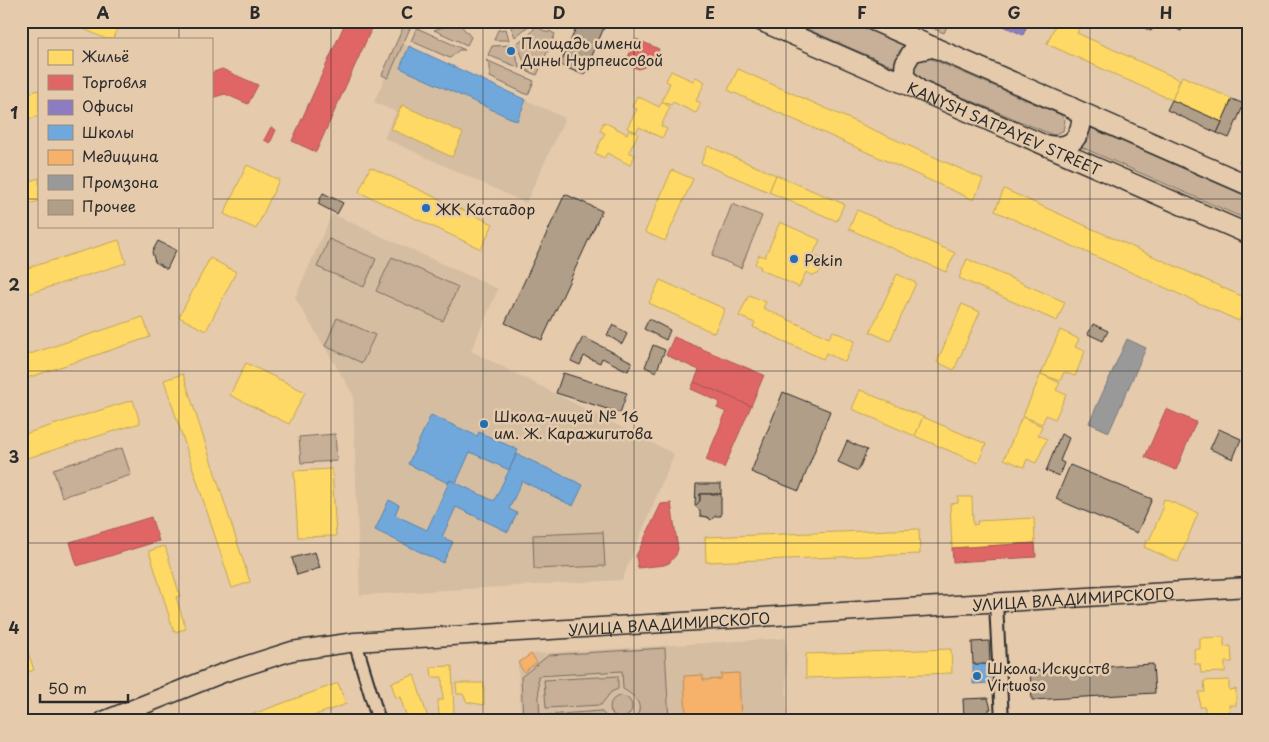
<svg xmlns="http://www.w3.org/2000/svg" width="1269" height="742" viewBox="0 0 1269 742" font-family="'Playpen Sans',sans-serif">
	<rect width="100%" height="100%" fill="#e5caac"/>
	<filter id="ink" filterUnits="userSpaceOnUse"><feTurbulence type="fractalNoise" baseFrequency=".02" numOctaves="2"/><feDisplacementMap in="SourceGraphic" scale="10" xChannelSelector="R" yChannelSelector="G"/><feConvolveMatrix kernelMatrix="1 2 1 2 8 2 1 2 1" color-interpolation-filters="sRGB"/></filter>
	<g filter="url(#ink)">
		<g fill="#d5bda1">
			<polygon points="401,43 565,118 526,203 384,138 396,112 374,102"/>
			<polygon points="332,214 498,289 471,351 674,454 622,580 360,595 353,394 295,298"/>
			<polygon points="786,638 787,721 521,721 518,663 525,672 537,663 531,654"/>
		</g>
		<g fill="#c7b097" stroke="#796e61">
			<polygon points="518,21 531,24 515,37 511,27"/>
			<polygon points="789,21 849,21 904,46 896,55 894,67"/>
			<polygon points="916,21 949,21 944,33"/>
			<polygon points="458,22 471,37 467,45 434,30"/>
			<polygon points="405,23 411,26 388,78 382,75"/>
			<polygon points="536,26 548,33 549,31 555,34 537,75 528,72 517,43 530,34"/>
			<polygon points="417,28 465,50 459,50 450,58 411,41"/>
			<polygon points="506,29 509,40 494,40 498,30"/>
			<polygon points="512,45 520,68 488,55 492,46"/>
			<polygon points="921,57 927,57 1061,115 1065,120 1063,131 1053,135 917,78 913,73 915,62"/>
			<polygon points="486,60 534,81 528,95 490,77 490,65"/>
			<polygon points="1089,127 1248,197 1248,220 1081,147 1089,139"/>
			<polygon points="1248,143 1248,166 1239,162"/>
			<polygon points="732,204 762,216 741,268 712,256"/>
			<polygon points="329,239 376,259 364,287 317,267"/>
			<polygon points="392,257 458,287 443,321 376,291"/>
			<polygon points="337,318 375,335 362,363 325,346"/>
			<polygon points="335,434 337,461 301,463 299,437"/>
			<polygon points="122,448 131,475 62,497 53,469"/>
			<polygon points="603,532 605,566 534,569 533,535"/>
			<path d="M665,648l4,73h-36c13,-14 4,-24 -10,-32l-1,-18 -84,5 2,45h-17l-2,-44 28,-22z"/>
			<polygon points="618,676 618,689 611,692 601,705 546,708 544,680"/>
			<circle cx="621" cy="707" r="11"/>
			<polygon points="601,711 610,721 546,721 546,715"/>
		</g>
		<g fill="#ffd966" stroke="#bfa554">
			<polygon points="66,21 120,21 113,39 106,39"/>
			<polygon points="1057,21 1082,21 1077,33 1180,80 1172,100 1047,44"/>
			<polygon points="738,69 983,179 974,200 728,90"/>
			<polygon points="671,71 693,81 696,77 705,82 696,101 701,103 696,113 673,102 671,105 662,101 670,83 666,81"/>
			<polygon points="1182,76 1232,99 1222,122 1172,100"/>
			<polygon points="39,90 39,116 21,121 21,95"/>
			<polygon points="637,96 659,107 662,102 670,107 661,126 667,129 662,138 639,127 636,132 627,128 637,109 632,107"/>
			<polygon points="402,105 463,133 452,157 391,129"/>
			<polygon points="604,122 627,134 629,130 638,134 629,152 635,155 630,165 607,153 604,158 595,153 605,133 600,131"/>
			<polygon points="708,146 776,175 769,192 701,163"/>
			<polygon points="247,165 279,180 256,229 224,214"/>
			<polygon points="370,167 493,224 481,249 359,192"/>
			<polygon points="672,170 693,179 665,241 645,232"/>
			<polygon points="776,175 844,204 837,221 769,192"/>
			<polygon points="39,178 39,201 21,206 21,184"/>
			<polygon points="1004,189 1248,299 1239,321 995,211"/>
			<polygon points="857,210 955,253 946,272 849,229"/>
			<polygon points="780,222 820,240 813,255 820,258 823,263 822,269 818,274 812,275 806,272 799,287 760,269 761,267 755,264 759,255 765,257"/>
			<polygon points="119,240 126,263 21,296 21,270"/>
			<polygon points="210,258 236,272 206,331 179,317"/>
			<polygon points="967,259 1065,302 1057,321 959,278"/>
			<polygon points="897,274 916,283 890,341 870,332"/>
			<polygon points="660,280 725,309 714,333 649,303"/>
			<polygon points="749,295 766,302 763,308 829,338 833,331 855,341 845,362 826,353 823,359 753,327 755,323 739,316"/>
			<polygon points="962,304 980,312 954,370 937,362"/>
			<polygon points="143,317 150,337 21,380 21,357"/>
			<polygon points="1060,330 1079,339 1075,347 1085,351 1075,376 1064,372 1060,381 1041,374"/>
			<polygon points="246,363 305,392 289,424 230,395"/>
			<polygon points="183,374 250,582 232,588 164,380"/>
			<polygon points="1041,374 1060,383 1056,390 1066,395 1055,419 1046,415 1042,424 1023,416"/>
			<polygon points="860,390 923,417 915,436 852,409"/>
			<polygon points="133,400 140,423 21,460 21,435"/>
			<polygon points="923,417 986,444 978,463 915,436"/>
			<polygon points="1022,417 1042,426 1038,435 1047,439 1036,463 1027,459 1024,467 1004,459"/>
			<polygon points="332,469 336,536 298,537 294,471"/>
			<polygon points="958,497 972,497 973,525 978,524 977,521 1034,518 1035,543 952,548 950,504 958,503"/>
			<polygon points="1164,499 1198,513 1178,562 1144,547 1147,540 1149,541 1164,506 1162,505"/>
			<polygon points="919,529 920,554 706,562 705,537"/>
			<polygon points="165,546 180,596 176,597 186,629 174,632 149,551"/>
			<polygon points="21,632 34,670 21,674"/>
			<polygon points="1224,637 1224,647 1231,646 1232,662 1225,662 1225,672 1201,673 1200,664 1195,664 1194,649 1200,649 1200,638"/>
			<polygon points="951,649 952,673 806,678 806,654"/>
			<polygon points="452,666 454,715 439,716 438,700 443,700 442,677 432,677 431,667"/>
			<polygon points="414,675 429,721 408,721 400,697 396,698 391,683"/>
			<polygon points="1229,680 1229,690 1236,689 1236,705 1229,705 1230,715 1205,716 1205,707 1200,707 1199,692 1205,692 1204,681"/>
			<polygon points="338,683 346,704 299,721 234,721"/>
			<polygon points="456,683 484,683 484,705 467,702 463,694 457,694"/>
			<polygon points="469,713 471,721 452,721 452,718"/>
		</g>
		<g fill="#e06666" stroke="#aa5454">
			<polygon points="346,21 375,21 316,152 292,141"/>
			<polygon points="636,39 659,49 653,63 639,69 625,64"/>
			<polygon points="222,69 258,85 248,104 225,94 211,98 211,73"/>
			<polygon points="271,127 276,130 270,143 264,140"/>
			<polygon points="674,337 764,375 751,406 694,382 699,370 666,355"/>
			<polygon points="694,382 751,406 724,468 706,460 726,412 717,408 720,402 691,389"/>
			<polygon points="1166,409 1196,422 1176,470 1145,457"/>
			<polygon points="671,503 678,549 676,555 669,563 664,565 638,568 636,556 661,504"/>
			<polygon points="151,517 159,541 77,566 70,542"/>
			<polygon points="1035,543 1036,557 953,562 952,548"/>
		</g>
		<polygon fill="#8e7cc3" stroke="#706495" points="993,21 1029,21 1023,35"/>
		<g fill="#6fa8dc" stroke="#5b82a7">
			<polygon points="409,46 526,100 517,121 400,68"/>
			<polygon points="431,415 477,436 479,432 518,450 509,470 470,452 456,483 450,480 448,483 408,464"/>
			<polygon points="517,454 583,485 573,506 522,481 509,509 517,513 508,532 456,507 442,537 453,542 443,563 375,530 389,500 399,505 395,515 427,530 450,480 494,501"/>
			<polygon points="973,664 990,664 990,683 973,684"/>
		</g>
		<g fill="#f6b26b" stroke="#b98a58">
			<polygon points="531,654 537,662 524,672 518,663"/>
			<polygon points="739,673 741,721 733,721 732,716 696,718 696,721 686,721 684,676 703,675 703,680 721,679 721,674"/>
		</g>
		<polygon fill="#999" stroke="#787878" points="1127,339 1146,348 1109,432 1089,423"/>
		<g fill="#b19e88" stroke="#2b2b2b">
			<polygon points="579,21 595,21 605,25 584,75 560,65"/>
			<polygon points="1131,21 1164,21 1162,26 1155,23 1151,31"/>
			<polygon points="1177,21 1184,22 1181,31 1175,28"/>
			<polygon points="1232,99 1244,104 1229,138 1217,133"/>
			<polygon points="1172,100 1222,122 1217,133 1167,110"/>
			<polygon points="323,193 343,203 337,214 318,204"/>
			<polygon points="565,194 602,211 542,340 505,323"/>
			<polygon points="158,241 176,250 167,269 155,262 152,252"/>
			<polygon points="649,319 670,330 666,340 644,329"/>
			<polygon points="1093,324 1108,331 1103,341 1088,334"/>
			<polygon points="613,325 627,334 622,344 607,335"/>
			<polygon points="583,337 632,362 628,371 602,358 600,363 584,356 580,365 571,361"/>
			<polygon points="653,345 665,350 656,372 645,367"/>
			<polygon points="563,373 627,393 620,413 556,393"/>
			<polygon points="783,392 830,411 799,491 751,472"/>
			<polygon points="1219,429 1241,439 1233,459 1210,449"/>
			<polygon points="1061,434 1069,438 1060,461 1064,463 1059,476 1046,471"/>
			<polygon points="847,441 867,450 858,471 838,462"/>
			<polygon points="1070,465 1152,499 1137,533 1056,499"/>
			<polygon points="696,484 721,484 721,494 700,494 700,501 695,506"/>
			<polygon points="700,494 721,494 721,516 715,516 711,520 707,517 700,516 700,510 695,506 700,501"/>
			<polygon points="315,552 320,568 297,575 292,558"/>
			<polygon points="989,641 990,664 973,664 972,642"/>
			<polygon points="1153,664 1155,693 1032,700 1030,671"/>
			<polygon points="988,698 991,709 989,709 989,718 964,718 963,699"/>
		</g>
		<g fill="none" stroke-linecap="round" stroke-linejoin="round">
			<g stroke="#2b2b2b" stroke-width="16">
				<g id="street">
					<polyline points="996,603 1002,721"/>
					<polyline points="355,642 379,721"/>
				</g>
			</g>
			<g stroke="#2b2b2b" stroke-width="21">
				<g id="secondary">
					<path id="s1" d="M103,721l120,-48 69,-22 63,-9 893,-55"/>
				</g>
			</g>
			<g stroke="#2b2b2b" stroke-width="22">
				<g id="primary">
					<path id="s2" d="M761,21l487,213"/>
					<polyline points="874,21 1248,185"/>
					<polyline points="917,88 904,77 905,64 912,52 934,47"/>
					<path d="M1046,145c23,5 33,-4 36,-26l-4,-7 -9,-6"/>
				</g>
			</g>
			<use href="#street" stroke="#e5caac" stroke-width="12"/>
			<use href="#secondary" stroke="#e5caac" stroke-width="18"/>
			<use href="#primary" stroke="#e5caac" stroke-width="19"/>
		</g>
	</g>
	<path fill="none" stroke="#2b2b2b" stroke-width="1" stroke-opacity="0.55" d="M179,21v18M331,21v700M483,21v700M634,21v700M786,21v700M938,21v700M1090,21v700M21,199h18M211,199h1037M179,226v495M21,371h1227M21,543h1227"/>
	<g fill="#1f6fb2" stroke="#e5caac" stroke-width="2">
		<circle cx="511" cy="51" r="5"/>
		<circle cx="426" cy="208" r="5"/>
		<circle cx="794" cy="259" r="5"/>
		<circle cx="484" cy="424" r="5"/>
		<circle cx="977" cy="676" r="5"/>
	</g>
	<g text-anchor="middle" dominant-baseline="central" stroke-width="5" stroke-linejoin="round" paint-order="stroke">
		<g font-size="15" fill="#2b2b2b" stroke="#e5caac" text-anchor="start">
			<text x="521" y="42">Площадь имени<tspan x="521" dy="17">Дины Нурпеисовой</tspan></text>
			<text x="436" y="208">ЖК Кастадор</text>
			<text x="804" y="259">Pekin</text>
			<text x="494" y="415">Школа-лицей № 16<tspan x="494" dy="17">им. Ж. Каражигитова</tspan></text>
			<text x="987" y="667">Школа Искусств<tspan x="987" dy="17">Virtuoso</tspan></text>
		</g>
		<g font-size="15" fill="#2b2b2b" stroke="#e5caac">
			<text stroke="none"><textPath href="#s2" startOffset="266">KANYSH SATPAYEV STREET</textPath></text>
			<text stroke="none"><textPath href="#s1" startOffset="985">УЛИЦА ВЛАДИМИРСКОГО</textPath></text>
			<text stroke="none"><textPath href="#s1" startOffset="580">УЛИЦА ВЛАДИМИРСКОГО</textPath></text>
		</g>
	</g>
	<rect width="1269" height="742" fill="none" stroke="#e5caac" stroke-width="55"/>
	<rect x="38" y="38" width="175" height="190" fill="#e5caac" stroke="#9b8a78"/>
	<rect x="48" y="50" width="25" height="15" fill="#ffd966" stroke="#9b8a78"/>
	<text x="82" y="62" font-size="15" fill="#2b2b2b">Жильё</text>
	<rect x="48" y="75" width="25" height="15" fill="#e06666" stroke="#9b8a78"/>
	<text x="82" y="88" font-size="15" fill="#2b2b2b">Торговля</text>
	<rect x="48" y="100" width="25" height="15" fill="#8e7cc3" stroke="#9b8a78"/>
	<text x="82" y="112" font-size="15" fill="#2b2b2b">Офисы</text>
	<rect x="48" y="125" width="25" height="15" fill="#6fa8dc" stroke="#9b8a78"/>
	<text x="82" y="138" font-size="15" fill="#2b2b2b">Школы</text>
	<rect x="48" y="150" width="25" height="15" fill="#f6b26b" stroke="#9b8a78"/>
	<text x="82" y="162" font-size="15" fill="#2b2b2b">Медицина</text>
	<rect x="48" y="175" width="25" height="15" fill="#999999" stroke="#9b8a78"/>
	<text x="82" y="188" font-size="15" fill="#2b2b2b">Промзона</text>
	<rect x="48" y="200" width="25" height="15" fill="#b19e88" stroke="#9b8a78"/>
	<text x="82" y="212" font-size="15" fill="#2b2b2b">Прочее</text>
	<path d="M40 694v8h88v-8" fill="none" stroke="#2b2b2b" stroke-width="2.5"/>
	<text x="48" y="694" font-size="15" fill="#2b2b2b" stroke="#e5caac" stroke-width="4" paint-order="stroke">50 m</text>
	<rect x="28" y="28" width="1214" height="686" fill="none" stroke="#2b2b2b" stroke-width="2"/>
	<g font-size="16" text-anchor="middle" font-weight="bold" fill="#2b2b2b">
		<text x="103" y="19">A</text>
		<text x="255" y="19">B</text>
		<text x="407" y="19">C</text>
		<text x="559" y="19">D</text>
		<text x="710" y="19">E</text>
		<text x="862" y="19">F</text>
		<text x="1014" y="19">G</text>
		<text x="1166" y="19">H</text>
		<text x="14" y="119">1</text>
		<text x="14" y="291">2</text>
		<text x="14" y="463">3</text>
		<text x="14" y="634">4</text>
	</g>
</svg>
